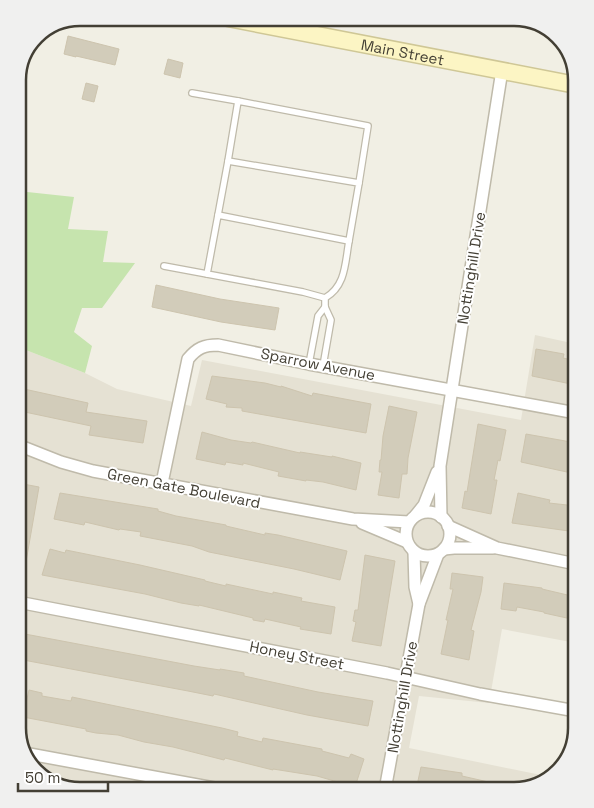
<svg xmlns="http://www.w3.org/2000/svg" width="594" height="808" viewBox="0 0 594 808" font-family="'Space Grotesk',sans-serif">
	<rect width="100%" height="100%" fill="#f1efe4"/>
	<polygon fill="#e5e1d3" points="535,335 576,344 576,643 502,629 489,703 419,696 409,748 551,777 545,782 514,790 77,790 49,782 26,759 18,728 18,347 85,373 117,389 191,406 202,360 521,420"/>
	<polygon fill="#c6e4ae" points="18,191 74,197 68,229 108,231 103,262 135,263 102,308 82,308 74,332 92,346 85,373 18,347"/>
	<g fill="#d2ccba" stroke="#cdc4ae">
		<polygon points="68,36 119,49 115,65 76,56 76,57 64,54"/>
		<polygon points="168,59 183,63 180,78 164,74"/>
		<polygon points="86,83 98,86 94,102 82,99"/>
		<polygon points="156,285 220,299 279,308 275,330 221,322 152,307"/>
		<polygon points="536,349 564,354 563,358 576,361 576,385 532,376"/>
		<polygon points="212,376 265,383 281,387 281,386 312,396 313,393 371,404 366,433 242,411 242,408 226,407 227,404 206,399"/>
		<polygon points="24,389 88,403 86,412 147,421 143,443 89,435 91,426 20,411"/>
		<polygon points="389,406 417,412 408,458 407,474 402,474 399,498 378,495 382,472 379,472 380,460 381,460 383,436"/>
		<polygon points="478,424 506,430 500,461 498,460 494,480 497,480 491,514 462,508 465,491 467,492"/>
		<polygon points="202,432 231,440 251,443 252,442 300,453 300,452 332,457 332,456 361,463 356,490 323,482 306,480 306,481 278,476 279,472 243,463 243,465 226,462 225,465 196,459"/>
		<polygon points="526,434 571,442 571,443 576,444 576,474 521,462"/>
		<polygon points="18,483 39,487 23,579 18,579"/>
		<polygon points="60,493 158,509 158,511 176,516 226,525 226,526 265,535 265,533 278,535 347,551 340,580 294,569 209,552 192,546 140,536 141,532 120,529 119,530 85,522 84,525 54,519"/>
		<polygon points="518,493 550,500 549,503 576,506 576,532 512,523"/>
		<polygon points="50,549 65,553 66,550 140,565 205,580 205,581 226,586 226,584 273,594 273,592 302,598 301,601 335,607 331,634 300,629 301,627 265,619 264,622 253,620 253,618 199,605 199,606 181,603 145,594 42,575"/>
		<polygon points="365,555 395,561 381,646 352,641 356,622 353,621 355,610 358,610"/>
		<polygon points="452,573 483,577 481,592 471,630 474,631 469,660 441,654 448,620 446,620 453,589 450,589"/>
		<polygon points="504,583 542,588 542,589 576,597 576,620 544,613 544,612 517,607 516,611 501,609"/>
		<polygon points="25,634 194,666 220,670 220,669 244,673 244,676 318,692 373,701 368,726 307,715 214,694 213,696 188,691 18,659 18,639 23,640"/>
		<polygon points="29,690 42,693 42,696 71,701 72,697 222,728 238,732 237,736 262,742 263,738 322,749 322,751 349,758 351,754 364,759 355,787 317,776 273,769 273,770 225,758 224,760 173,747 144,742 118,735 96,733 86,731 86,729 23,717"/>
		<polygon points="421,767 462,773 462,776 506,786 506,790 416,790"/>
	</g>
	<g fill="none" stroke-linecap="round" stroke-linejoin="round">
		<g stroke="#bfbaaa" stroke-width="8">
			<g id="service">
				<polyline points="192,93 238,101"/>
				<polyline points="228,161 238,101 368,126 359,183"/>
				<polyline points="218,215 228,161 359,183 349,241"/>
				<polyline points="164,266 207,274"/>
				<polyline points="309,364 318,316 325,307"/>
				<path d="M323,366l8,-46 -6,-13v-9l-22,-6 -96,-18 11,-59 131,26c-4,22 -3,45 -24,57"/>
			</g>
		</g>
		<g stroke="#bfbaaa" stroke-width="14">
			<g id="minor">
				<polyline points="18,445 61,462 93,471 353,519 409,522"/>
				<path d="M162,483l26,-124c9,-11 16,-14 30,-14l91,19 267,49"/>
				<circle cx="428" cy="534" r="22"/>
				<polyline points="416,515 424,505 437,472"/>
				<polyline points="441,517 440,466 502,70"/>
				<polyline points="362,523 407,542"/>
				<polyline points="448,526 497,548 576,564"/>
				<polyline points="444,549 454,548 493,548"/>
				<polyline points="414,552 415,587 419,604"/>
				<polyline points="18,602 387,673 480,694 576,711"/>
				<polyline points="24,753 225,790"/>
				<polyline points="385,790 419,604 438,554"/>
			</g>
		</g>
		<g stroke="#cfc796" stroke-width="19">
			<g id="secondary">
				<path id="s1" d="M228,18l348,67"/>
			</g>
		</g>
		<use href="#service" stroke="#fff" stroke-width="5.5"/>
		<use href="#minor" stroke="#fff" stroke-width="11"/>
		<use href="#secondary" stroke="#fcf5c4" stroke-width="16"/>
	</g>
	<g text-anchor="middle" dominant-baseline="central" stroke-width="4" stroke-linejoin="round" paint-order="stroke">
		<g font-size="15" fill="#433f34" stroke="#fff">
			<text stroke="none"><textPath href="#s1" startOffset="178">Main Street</textPath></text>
			<text transform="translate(471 268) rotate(-81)">Nottinghill Drive</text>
			<text transform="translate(318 364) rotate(11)">Sparrow Avenue</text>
			<text transform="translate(184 488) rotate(11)">Green Gate Boulevard</text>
			<text transform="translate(297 655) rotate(11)">Honey Street</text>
			<text transform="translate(402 697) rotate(-80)">Nottinghill Drive</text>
		</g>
	</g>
	<path d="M0 0H594V808H0ZM80 26H514A54 54 0 0 1 568 80V728A54 54 0 0 1 514 782H80A54 54 0 0 1 26 728V80A54 54 0 0 1 80 26Z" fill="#f0f0ef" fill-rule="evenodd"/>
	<path fill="none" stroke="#433f34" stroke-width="2.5" d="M80 26H514A54 54 0 0 1 568 80V728A54 54 0 0 1 514 782H80A54 54 0 0 1 26 728V80A54 54 0 0 1 80 26Z"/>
	<path d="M18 783v8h90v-8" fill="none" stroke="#433f34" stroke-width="2.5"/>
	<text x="25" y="783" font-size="15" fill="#433f34" stroke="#ffffff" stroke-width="4" paint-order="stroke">50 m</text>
</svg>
